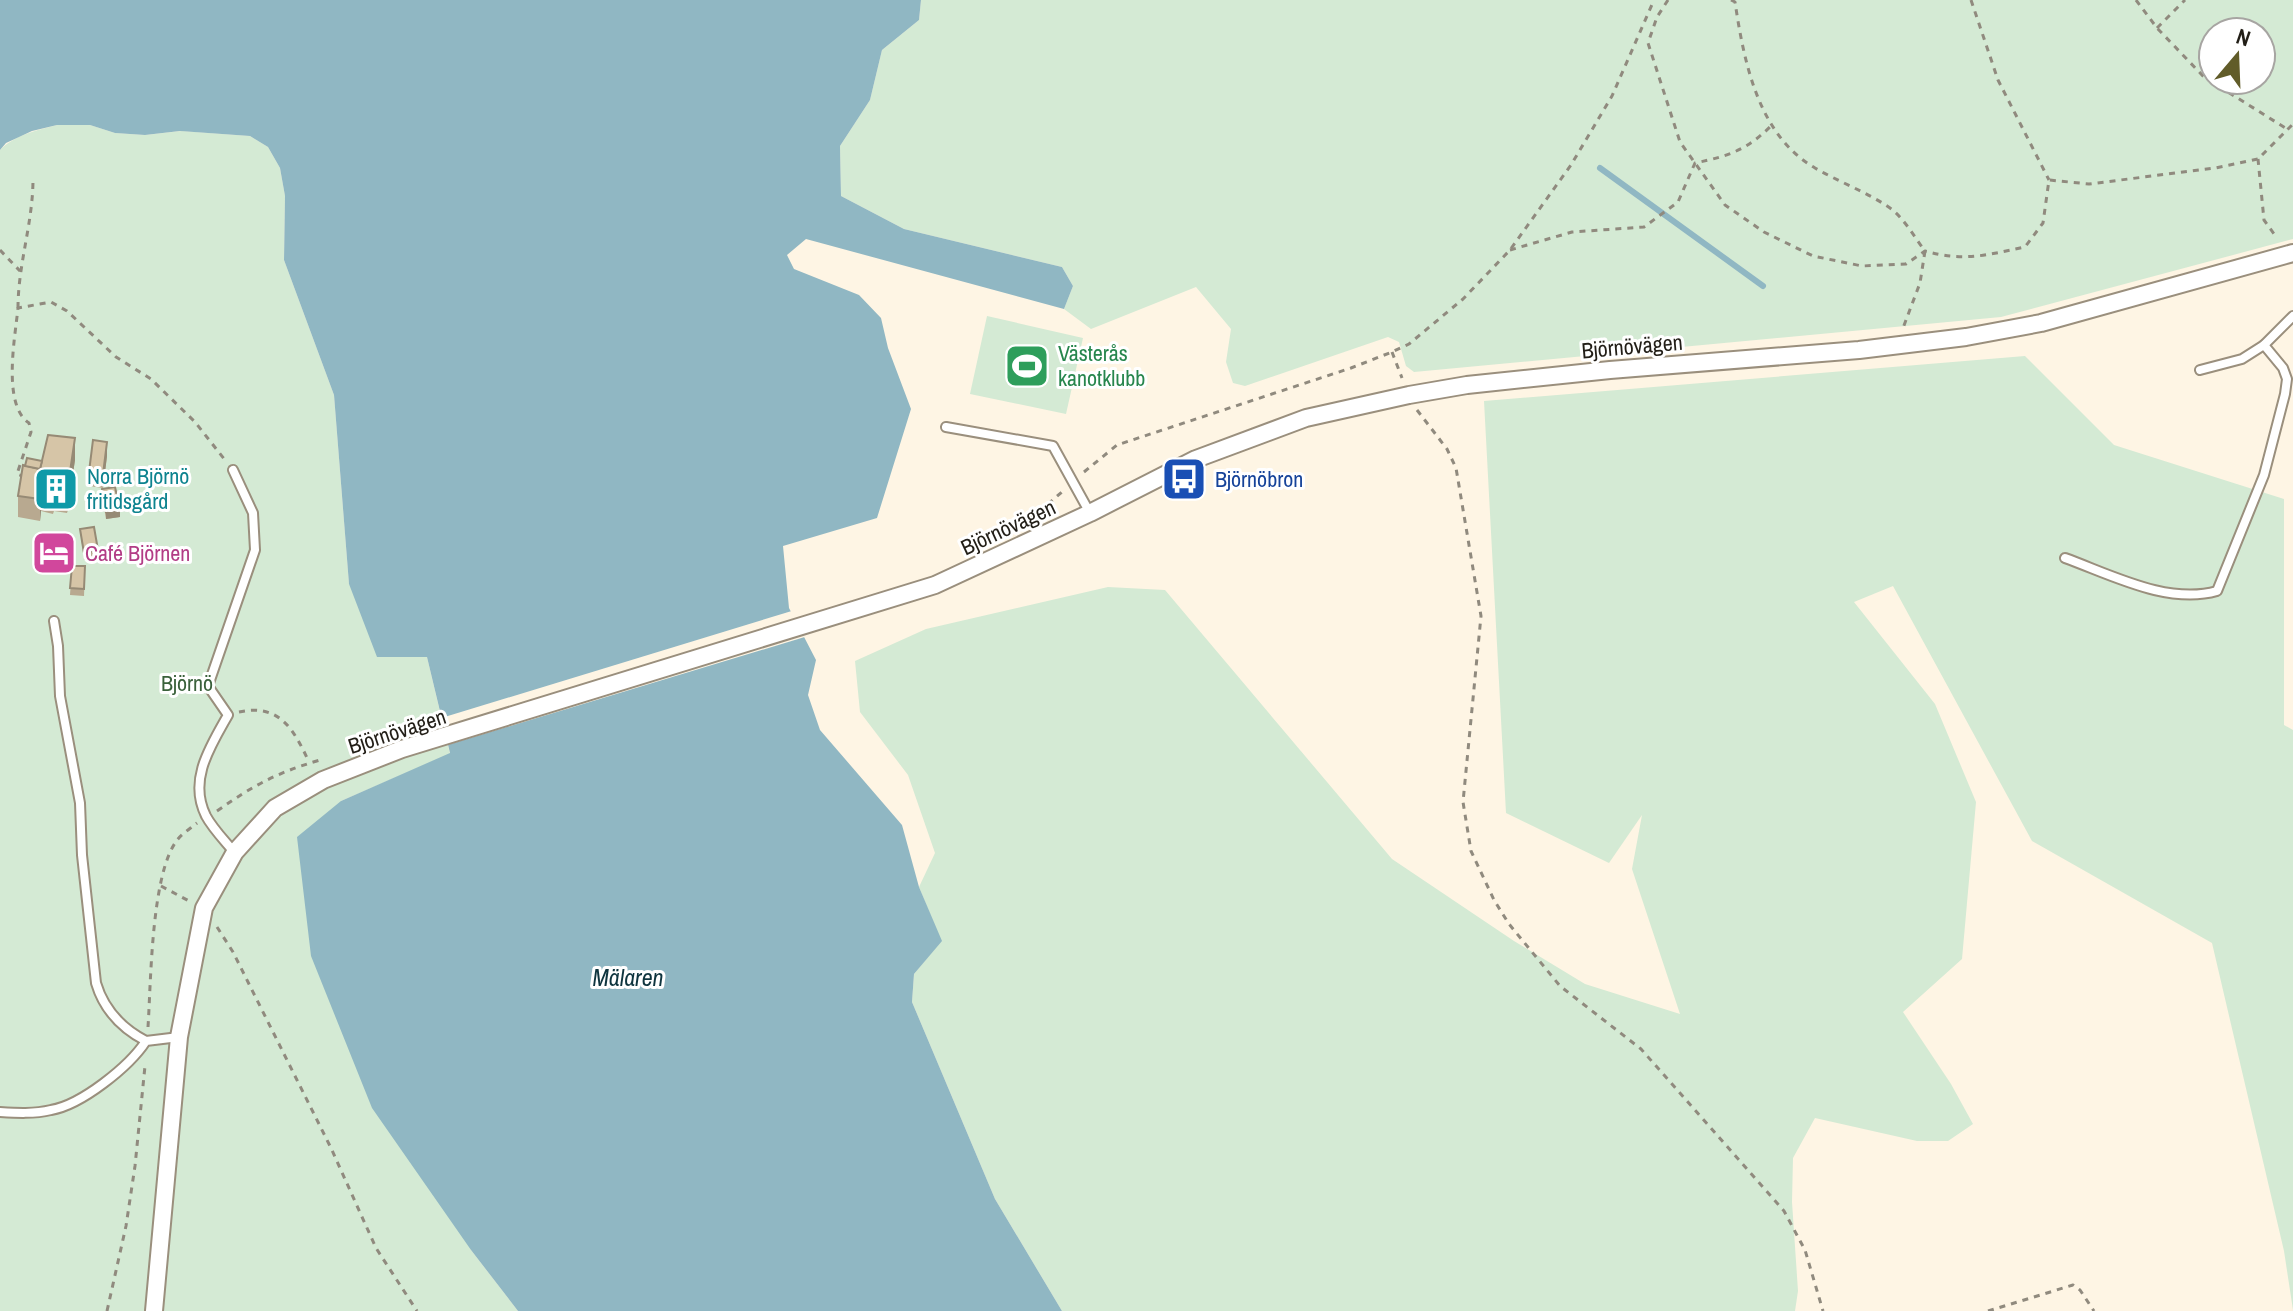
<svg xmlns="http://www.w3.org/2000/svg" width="2293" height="1311" viewBox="0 0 2293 1311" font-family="'Archivo Narrow',sans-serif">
	<rect width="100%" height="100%" fill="#fef5e4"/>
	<g fill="#d4ead4" fill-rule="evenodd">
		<path d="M921,0h1372v239l-292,78 -587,55 -8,-6 -7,-24 -11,-5 -143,49 -12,-3 -7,-21 5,-33 -35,-42 -105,42 -27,-20 9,-23 -11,-19 -158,-38 -63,-33 -1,-50 30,-46 12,-50 37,-30zM2213,32h48v48h-48z"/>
		<path d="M57,125h33l25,8 30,2 36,-4 69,5 18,11 12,21 5,28 -1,64 50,135 15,189 78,73 23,97 -109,47 130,449 47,61h-518v-1161c15,-15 37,-20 57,-25z"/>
		<polygon points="987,316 1083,338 1066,414 970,394"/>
		<polygon points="2025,356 2114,445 2284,499 2284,725 2293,730 2293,1310 2284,1251 2212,943 2032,841 1893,586 1854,602 1935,704 1976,802 1962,959 1903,1012 1951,1084 1973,1124 1948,1141 1917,1141 1815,1118 1793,1158 1792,1202 1798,1291 1795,1311 1062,1311 995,1199 912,1002 914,974 941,941 919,887 935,853 908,775 860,712 855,661 926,629 1108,587 1165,590 1392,859 1514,941 1585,984 1680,1014 1632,869 1642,815 1609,863 1506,813 1484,401"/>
	</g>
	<polygon fill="#90b7c3" points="0,0 921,0 919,20 882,50 870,100 840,146 841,196 904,229 1062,267 1073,286 1064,309 806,239 787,255 794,269 859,295 881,318 888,348 911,409 877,518 783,546 789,608 816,660 808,695 820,730 902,825 919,887 942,941 914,974 912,1002 995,1199 1062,1311 518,1311 471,1250 372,1108 311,956 297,837 341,801 450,753 427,657 377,657 349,584 334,395 284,260 285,196 280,168 268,147 250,136 180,131 145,135 115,133 90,125 57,125 32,131 6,143 0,150"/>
	<polygon fill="#fef5e4" points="795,610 808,636 444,746 438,719"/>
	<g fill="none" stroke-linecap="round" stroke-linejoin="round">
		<polyline stroke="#90b7c3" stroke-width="6" points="1600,168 1763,286"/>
		<g stroke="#9a8f7d" stroke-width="12">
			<g id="lane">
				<polyline points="2200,370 2242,359 2264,345 2293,316"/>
				<polyline points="946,427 1053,446 1090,513"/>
				<path d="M233,470l20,43 2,37 -47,136 20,29c-18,32 -40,65 -22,101 7,13 19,25 28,36"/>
				<path d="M2065,558c47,17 103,47 152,33l47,-116 21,-81 2,-15 -4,-11 -19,-23"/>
				<path d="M54,621l4,25 2,50 20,107 2,52 14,128c8,27 25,45 50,58"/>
				<path d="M0,1112c17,1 34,2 51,-2 30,-5 78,-43 95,-69l33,-4"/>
			</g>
		</g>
		<g stroke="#9a8f7d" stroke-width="20">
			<polyline id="street" points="154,1311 179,1037 204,908 235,852 275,808 323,780 402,749 935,585 1090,513 1196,459 1306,418 1409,395 1467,385 1610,370 1859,350 1966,337 2041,323 2293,253"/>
		</g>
		<g stroke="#908a7e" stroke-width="3" stroke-dasharray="6 6" stroke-linecap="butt">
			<path d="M1668,0l-11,17 -9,26 32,99 45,63 39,27 49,24 49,10 44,-2 19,-13c39,11 62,4 100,-4l18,-24 6,-43 40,4 126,-16 43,-9 35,-35"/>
			<path d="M1731,0l4,2c9,60 23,133 80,166 24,14 52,24 75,40 14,10 25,30 35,43l-5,32 -17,45"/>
			<polyline points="1971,0 1998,80 2049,180"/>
			<polyline points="2136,0 2157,28 2204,77 2287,129"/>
			<polyline points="2157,28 2185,0"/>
			<polyline points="2258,159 2264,220 2277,238"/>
			<polyline points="0,250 20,271"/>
			<path d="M1510,250l62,-18 72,-5 34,-25 17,-39c34,-7 52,-13 77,-38"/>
			<path d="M18,308c0,-44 15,-85 15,-129"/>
			<polyline points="1392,352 1402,378"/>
			<polyline points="1417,410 1447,449 1456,468 1481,616 1463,802 1471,851 1494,900 1509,924 1560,986 1641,1049 1784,1211 1805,1250 1823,1311"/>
			<polyline points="1084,472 1117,445 1351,368 1392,352 1409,344 1463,299 1510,250 1571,165 1612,96 1654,0"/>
			<path d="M25,477l-8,-3 14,-42 -2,-9c-27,-18 -14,-85 -11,-115l33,-6 16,9 49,46 35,22 44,43 30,38"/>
			<polyline points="1030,520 1063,491"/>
			<path d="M239,712c41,-9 55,18 70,50"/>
			<path d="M217,811c37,-26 59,-38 103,-51"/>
			<polyline points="161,886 189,901"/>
			<polyline points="217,927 233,952 331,1148 376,1248 417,1311"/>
			<path d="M148,1027c3,-44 3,-156 30,-188 5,-6 13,-11 19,-16"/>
			<polyline points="107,1311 126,1226 135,1166 145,1066"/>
			<polyline points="1988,1311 2073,1285 2080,1290 2094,1311"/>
		</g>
		<use href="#lane" stroke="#fff" stroke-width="8"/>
		<use href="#street" stroke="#fff" stroke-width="16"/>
	</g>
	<g fill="#b8a990">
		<polygon points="107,456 103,488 89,486 89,472"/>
		<polygon points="75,460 67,513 54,511 53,514 41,511 40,521 18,517 18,496 25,466 42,461"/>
		<polygon points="102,489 120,517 106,519 102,497"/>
		<polygon points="80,529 98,550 98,558 84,560"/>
		<polygon points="72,566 85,566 84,596 70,595"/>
	</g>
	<g fill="#968a75">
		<polygon points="75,438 75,460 67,513 67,492"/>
		<polygon points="107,442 107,456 103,488 103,474"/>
		<polygon points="41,489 41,511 40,521 40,499"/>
		<polygon points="120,509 120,517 106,519 106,512"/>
	</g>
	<g fill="#d6c5a7" stroke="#968a75" stroke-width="2">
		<polygon points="48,435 75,438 67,492 54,490 53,492 41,489 40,499 18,496 23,465 40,469"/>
		<polygon points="93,440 107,442 103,474 89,472"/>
		<polygon points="27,458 42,461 40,469 25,466"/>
		<polygon points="115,487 120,509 106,512 102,489"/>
		<polygon points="94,527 98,550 84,553 80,529"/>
		<polygon points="72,566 85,566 84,589 70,588"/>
	</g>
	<defs>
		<g id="stadium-square" transform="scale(2.3)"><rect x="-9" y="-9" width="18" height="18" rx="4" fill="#2e9e5b" stroke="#fff"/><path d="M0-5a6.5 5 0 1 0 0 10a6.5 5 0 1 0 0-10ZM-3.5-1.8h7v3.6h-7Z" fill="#fff"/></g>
		<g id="bus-square" transform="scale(2.3)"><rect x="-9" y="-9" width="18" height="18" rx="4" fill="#1a4fb4" stroke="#fff"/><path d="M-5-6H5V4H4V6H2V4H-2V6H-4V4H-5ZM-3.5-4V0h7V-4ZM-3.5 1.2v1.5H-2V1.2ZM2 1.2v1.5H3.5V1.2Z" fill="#fff"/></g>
		<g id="building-square" transform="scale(2.3)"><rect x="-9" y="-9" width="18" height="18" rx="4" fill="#0f9aa8" stroke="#fff"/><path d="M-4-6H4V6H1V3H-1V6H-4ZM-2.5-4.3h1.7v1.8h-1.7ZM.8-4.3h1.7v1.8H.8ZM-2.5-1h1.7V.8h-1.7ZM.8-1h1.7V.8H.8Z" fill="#fff"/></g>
		<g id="hotel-square" transform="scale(2.3)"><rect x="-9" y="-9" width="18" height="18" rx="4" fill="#d1479c" stroke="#fff"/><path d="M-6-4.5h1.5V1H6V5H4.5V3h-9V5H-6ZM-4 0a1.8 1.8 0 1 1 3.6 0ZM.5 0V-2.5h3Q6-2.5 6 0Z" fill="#fff"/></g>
	</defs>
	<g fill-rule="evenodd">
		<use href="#stadium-square" x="1027" y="366"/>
		<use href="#bus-square" x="1184" y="479"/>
		<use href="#building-square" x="56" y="489"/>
		<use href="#hotel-square" x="54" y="553"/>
	</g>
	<g text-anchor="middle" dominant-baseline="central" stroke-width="6" stroke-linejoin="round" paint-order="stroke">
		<g font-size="22" fill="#221e17" stroke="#fff">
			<text transform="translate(1632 346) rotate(-5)">Björnövägen</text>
			<text transform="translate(1008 527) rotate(-25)">Björnövägen</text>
			<text transform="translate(397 731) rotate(-18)">Björnövägen</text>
		</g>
		<g font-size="22" fill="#27864d" stroke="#fff" text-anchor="start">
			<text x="1058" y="353">Västerås<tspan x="1058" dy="25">kanotklubb</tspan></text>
		</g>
		<g font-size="22" fill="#0d838f" stroke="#fff" text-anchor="start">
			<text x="87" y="476">Norra Björnö<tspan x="87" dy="25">fritidsgård</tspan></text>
		</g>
		<g font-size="22" fill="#164399" stroke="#fff" text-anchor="start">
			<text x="1215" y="479">Björnöbron</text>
		</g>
		<g font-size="22" fill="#b23c85" stroke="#fff" text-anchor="start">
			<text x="85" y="553">Café Björnen</text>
		</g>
		<g font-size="22" fill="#3a613b" stroke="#fff">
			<text x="187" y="683">Björnö</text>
		</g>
		<g font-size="24" font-style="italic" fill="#0f353f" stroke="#fff">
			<text x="628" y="977">Mälaren</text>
		</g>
	</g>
	<g transform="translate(2237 56) rotate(19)"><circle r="38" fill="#ffffff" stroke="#a7a5a2" stroke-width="2"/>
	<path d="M0-6L14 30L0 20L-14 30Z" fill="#615c29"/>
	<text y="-12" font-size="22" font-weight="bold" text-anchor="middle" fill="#221e17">N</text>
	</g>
</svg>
